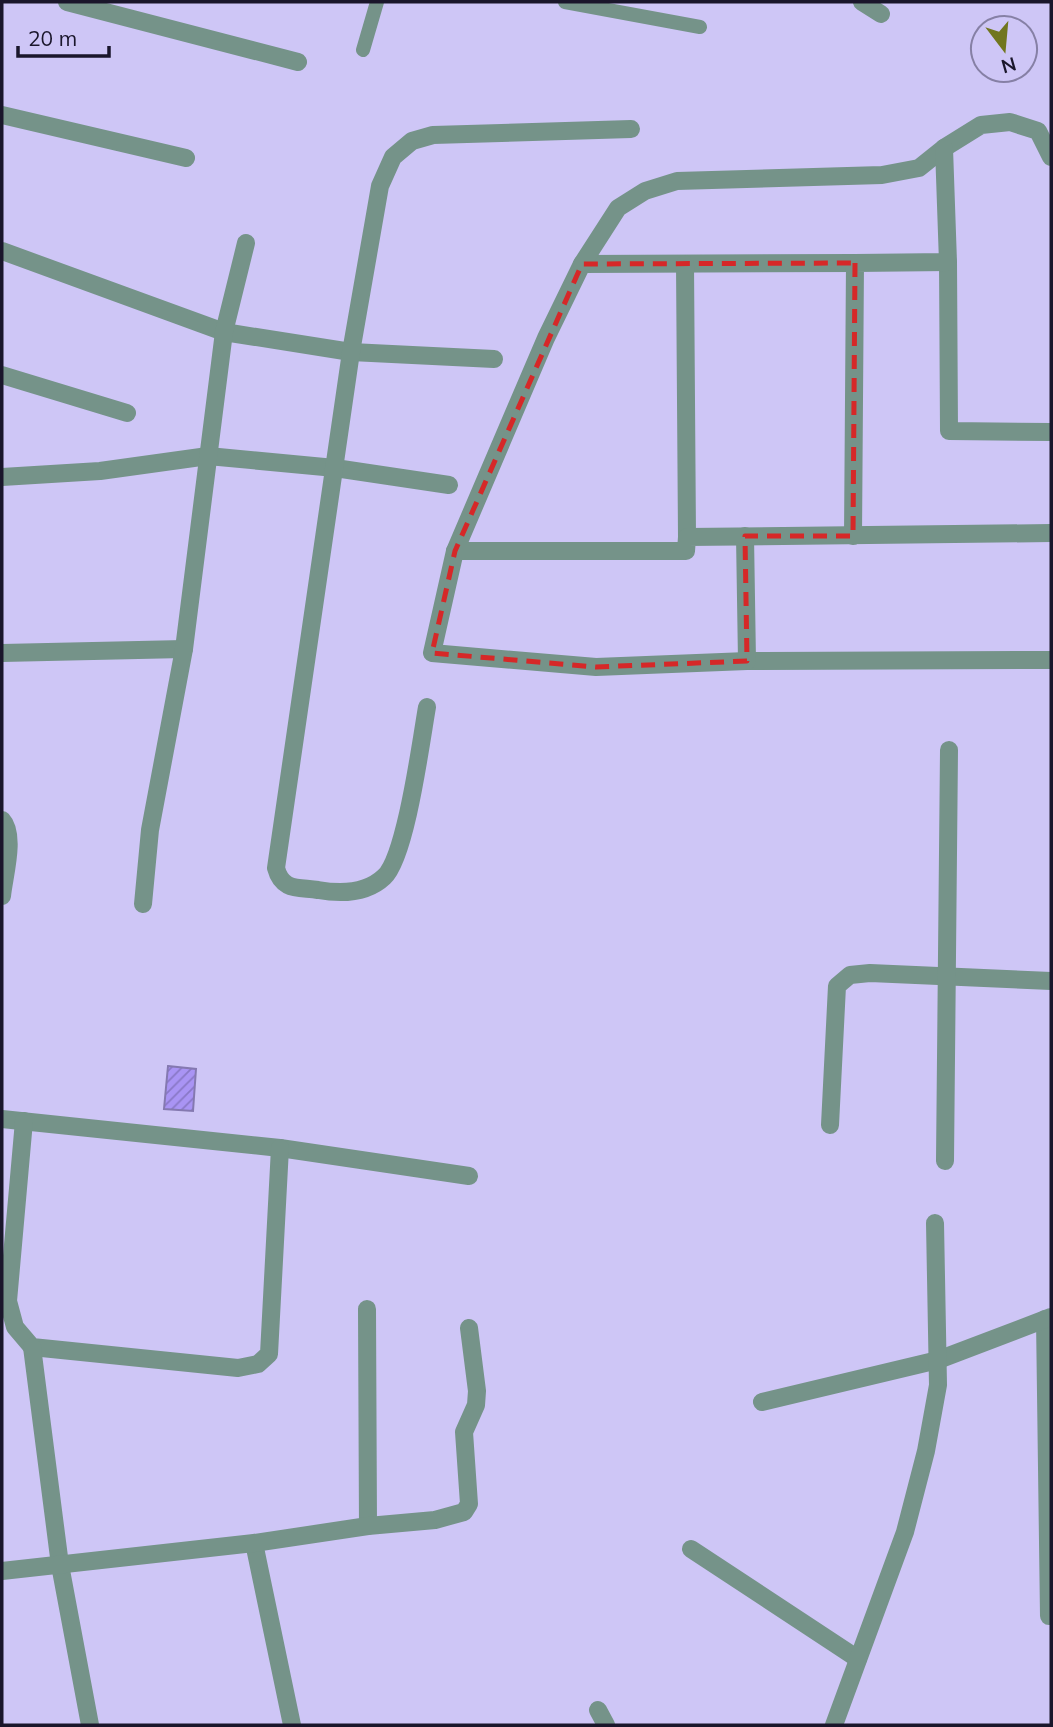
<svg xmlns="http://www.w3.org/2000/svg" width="1053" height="1727" viewBox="0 0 1053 1727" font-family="Mulish,sans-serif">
	<defs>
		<pattern id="building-hatch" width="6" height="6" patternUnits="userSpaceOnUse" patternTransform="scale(1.75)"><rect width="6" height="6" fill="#a994f4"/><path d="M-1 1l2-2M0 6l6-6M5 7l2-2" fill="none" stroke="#8978c6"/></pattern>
	</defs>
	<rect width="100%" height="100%" fill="#cec6f6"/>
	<polygon fill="url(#building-hatch)" stroke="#8479b0" stroke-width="2" points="168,1066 196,1069 193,1111 164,1109"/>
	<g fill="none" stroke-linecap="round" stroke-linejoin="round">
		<g stroke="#759389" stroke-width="14">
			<polyline points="565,2 700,27"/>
			<polyline points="363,50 377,2"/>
		</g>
		<g stroke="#759389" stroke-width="18">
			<polyline points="67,2 298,62"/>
			<polyline points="862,2 881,14"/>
			<polyline points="2,115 186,158"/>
			<polyline points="2,251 224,332 351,352 494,359"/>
			<polyline points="948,262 949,431 1051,432"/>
			<polyline points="855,263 582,264 546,338 455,551 432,653 596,667 747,661 1051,660"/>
			<polyline points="582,264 618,208 645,191 677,181 882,175 919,168 944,148 981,125 1010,122 1038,131 1051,157"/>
			<polyline points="685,264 687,537"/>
			<polyline points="2,375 127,413"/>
			<polyline points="2,477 100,471 208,456 335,468 449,485"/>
			<polyline points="745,536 747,661"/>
			<polyline points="853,536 855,263 948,262 944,148"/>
			<polyline points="455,551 686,551 687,537 1051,533"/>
			<polyline points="2,653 184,649"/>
			<path d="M427,707c-6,34 -21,150 -43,170 -18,17 -43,17 -66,13 -20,-3 -36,1 -42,-22l75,-516 29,-166 13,-29 19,-16 21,-6 198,-6"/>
			<path d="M2,820c14,15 2,56 0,76"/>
			<polyline points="143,904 150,830 184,649 224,332 246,243"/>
			<polyline points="2,1119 280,1148 469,1176"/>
			<polyline points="24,1121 8,1301 15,1327 32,1347 238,1368 258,1364 269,1354 280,1148"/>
			<polyline points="830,1125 837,986 850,975 870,973 1051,981"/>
			<polyline points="945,1161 949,750"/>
			<polyline points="367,1309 368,1526"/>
			<polyline points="1045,1319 1049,1616"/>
			<polyline points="32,1347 60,1565 90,1725"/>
			<polyline points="762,1402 938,1360 1051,1317"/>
			<polyline points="254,1543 292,1725"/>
			<polyline points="691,1549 858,1659"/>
			<polyline points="2,1571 254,1543 368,1526 435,1520 464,1512 469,1504 464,1432 476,1405 477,1391 469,1328"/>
			<polyline points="598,1710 606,1725"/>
			<polyline points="834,1725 905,1532 926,1451 938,1385 935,1223"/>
		</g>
	</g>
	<path fill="none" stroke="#d62828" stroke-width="5" stroke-dasharray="14 9" stroke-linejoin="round" d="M855,263l-2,273h-108l2,125 -151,6 -164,-14 23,-102 127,-287z"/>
	<rect width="1053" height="1727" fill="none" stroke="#1a162b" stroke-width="7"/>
	<g transform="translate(1004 49) rotate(164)"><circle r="33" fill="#cec6f6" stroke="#8680a5" stroke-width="2"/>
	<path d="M0-5L12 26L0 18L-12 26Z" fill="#71761e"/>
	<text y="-10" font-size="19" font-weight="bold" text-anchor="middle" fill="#1a162b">N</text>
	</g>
	<path d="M18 46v10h91v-10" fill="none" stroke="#1a162b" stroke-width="3.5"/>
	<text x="28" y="46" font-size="21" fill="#1a162b" stroke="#cec6f6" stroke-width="5" paint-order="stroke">20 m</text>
</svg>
